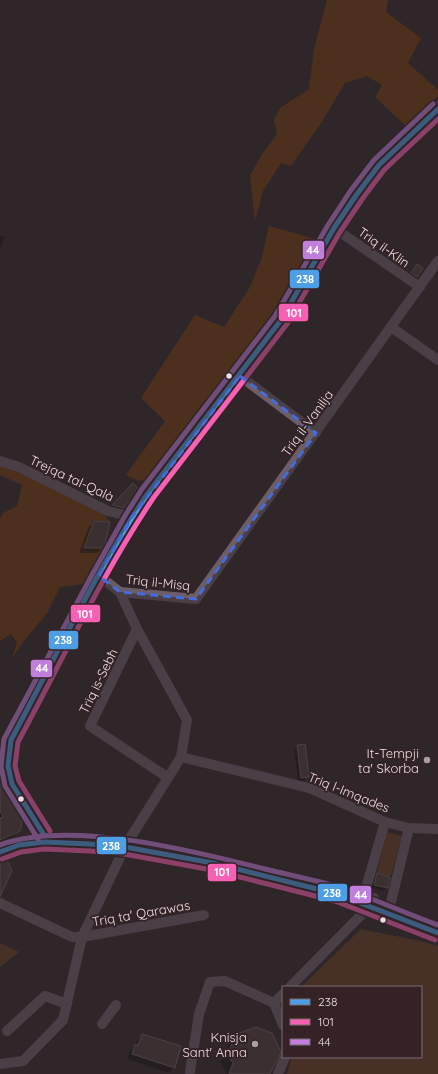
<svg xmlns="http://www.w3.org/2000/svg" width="438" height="1074" viewBox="0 0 438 1074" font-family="Quicksand,sans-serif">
	<rect width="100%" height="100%" fill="#302629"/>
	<g fill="#653e22">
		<polygon points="387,832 402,836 391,876 377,873"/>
		<path d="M361,929c26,6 52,9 77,17v128h-151l5,-17h129v-70h-120z"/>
		<polygon points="0,943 19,952 0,967"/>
	</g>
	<g fill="#703c0f">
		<polygon points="327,0 388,0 386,12 421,38 408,63 438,90 438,96 406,126 375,97 382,85 367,76 345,83 321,123 291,166 281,163 263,191 255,221 250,176 260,157 277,134 274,120 280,108 309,89 314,49"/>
		<polygon points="269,226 315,239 272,314 150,479 139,481 126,475 165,421 141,398 195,315 224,327 250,287 262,257"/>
		<polygon points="0,465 27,476 103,513 110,522 93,520 83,550 105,548 85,584 60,587 47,613 23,642 12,658 17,642 11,634 0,641 0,519 3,513 17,506 22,485 0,475"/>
	</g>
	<g fill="#0007">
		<polygon points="0,235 5,237 0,249"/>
		<polygon points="415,267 417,276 415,278 410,274"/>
		<polygon points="133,485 139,490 119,511 109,509"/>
		<polygon points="94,522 103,548 97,553 79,553 88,528"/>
		<polygon points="298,746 308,776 304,780 298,781 294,749"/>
		<polygon points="0,786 2,786 22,818 19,830 13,836 0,842"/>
		<polygon points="377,875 387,887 383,891 371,888 374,878"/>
		<polygon points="142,1035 174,1067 169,1073 127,1059 130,1051"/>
		<polygon points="237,1035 269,1074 225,1074 226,1071 220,1062 229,1043"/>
	</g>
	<g fill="#4c3a3a" stroke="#6b6263">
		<polygon points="417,264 423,268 417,277 411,273"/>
		<polygon points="133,483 140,490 123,508 112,505"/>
		<polygon points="94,521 110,522 104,548 84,548"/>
		<polygon points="305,744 309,777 301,778 297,745"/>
		<polygon points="0,777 4,789 23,818 20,831 0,840 0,818 3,817 0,811"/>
		<polygon points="6,859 12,870 0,897 0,860"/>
		<polygon points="377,873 390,877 388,888 374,885"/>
		<polygon points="256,1027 272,1033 281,1052 270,1074 229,1074 233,1063 227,1054 237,1034"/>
		<polygon points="142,1034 181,1046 175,1068 132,1054 135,1044 138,1045"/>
	</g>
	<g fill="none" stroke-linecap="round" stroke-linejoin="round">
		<g stroke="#6c5d68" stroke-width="10">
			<polyline points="334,228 420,287"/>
			<polyline points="391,327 438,360"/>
			<polyline points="240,376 316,433"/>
			<polyline points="0,461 19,467 108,511 132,517"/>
			<polyline points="99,576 120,592 196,599 438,261"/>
			<polyline points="120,592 137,629 187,720 181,757 129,840"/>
			<polyline points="137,629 90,726 167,777"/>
			<polyline points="181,757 309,788 385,822 409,828 438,829"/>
			<polyline points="364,895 385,822"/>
			<polyline points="0,903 72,937 82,937 204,915"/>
			<polyline points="390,906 409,828"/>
			<polyline points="290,987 370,906 374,898"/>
			<polyline points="283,994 274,1003 283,1025"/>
			<polyline points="102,1024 116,1005"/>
			<polyline points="7,1031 45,996 67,1004"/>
			<polyline points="0,1064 23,1061 63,1020 82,937 125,847"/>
			<polyline points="190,1072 199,1014 210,982 225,981 274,1003"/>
			<polyline points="278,1074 285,1057"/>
		</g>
		<polyline stroke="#6f5f6a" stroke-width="14" points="0,852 19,845 44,842 90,844 125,847 213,863 337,894 438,933"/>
		<g stroke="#6d5d69" stroke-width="15">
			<polyline points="10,747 8,766 12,784 44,835"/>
			<polyline points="0,759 132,517 281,320 334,228 357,194 379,165 438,109"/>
		</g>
		<g stroke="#342227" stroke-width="8">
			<g id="bus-1">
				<path d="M44,835l-32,-51 -4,-18 3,-26c44,-82 85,-169 137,-247l133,-173 53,-92 23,-34 22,-29 59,-56"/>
				<polyline points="0,852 19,845 44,842 90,844 125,847 213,863 337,894 438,933"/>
			</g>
		</g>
		<g stroke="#342227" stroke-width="8">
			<g id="bus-2">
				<path d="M50,831l-31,-50 -4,-15 3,-24c44,-81 84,-168 136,-245l133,-173 53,-92 23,-34 21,-28 54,-51"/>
				<polyline points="2,859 21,852 44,849 90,851 124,854 212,870 335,901 435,940"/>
			</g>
		</g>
		<g stroke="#342227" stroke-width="8">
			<g id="bus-3">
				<polyline points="38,839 5,786 1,766 4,739 93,573 126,514 142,489 275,316 328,225 351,190 374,160 433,104"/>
				<path d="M0,845c69,-26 194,6 265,24 25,6 50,11 74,18 33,11 66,26 99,38"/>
			</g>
		</g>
		<use href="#bus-1" stroke="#4d9ee5" stroke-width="5"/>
		<use href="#bus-2" stroke="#f860b3" stroke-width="5"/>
		<use href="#bus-3" stroke="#c07fdc" stroke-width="5"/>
	</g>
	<path d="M0 0H438V1074H0ZM240,376l76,57 -120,166 -76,-7 -21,-16 33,-59z" fill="#302629" fill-opacity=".55" fill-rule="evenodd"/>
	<path fill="none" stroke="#466bda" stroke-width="3" stroke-dasharray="8 5" stroke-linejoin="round" d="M240,376l76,57 -120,166 -76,-7 -21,-16 33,-59z"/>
	<g fill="#eadee1" stroke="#342227" stroke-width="1.5">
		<circle cx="229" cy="376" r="3.5"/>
		<circle cx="21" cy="799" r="3.5"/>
		<circle cx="383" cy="920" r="3.5"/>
	</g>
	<g fill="#a99ea1" stroke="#342227" stroke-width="1.5">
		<circle cx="427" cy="760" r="4"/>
		<circle cx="255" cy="1044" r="4"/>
	</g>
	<g text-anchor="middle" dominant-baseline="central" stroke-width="4" stroke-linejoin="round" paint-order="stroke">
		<g font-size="13" fill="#eadee1" stroke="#342227">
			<text transform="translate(384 247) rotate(35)">Triq il-Klin</text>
			<text transform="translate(307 423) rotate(-54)">Triq il-Vanilja</text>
			<text transform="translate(72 478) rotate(25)">Trejqa tal-Qalà</text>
			<text transform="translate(158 582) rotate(6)">Triq il-Misq</text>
			<text transform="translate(98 681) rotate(-64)">Triq is-Sebħ</text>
			<text transform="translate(349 792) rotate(22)">Triq l-Imqades</text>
			<text transform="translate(141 913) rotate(-10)">Triq ta' Qarawas</text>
		</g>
		<g font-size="13" fill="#eadee1" stroke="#342227" text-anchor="end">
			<text x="419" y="753">It-Tempji<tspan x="419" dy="15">ta' Skorba</tspan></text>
			<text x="247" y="1037">Knisja<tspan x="247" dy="15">Sant' Anna</tspan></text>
		</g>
	</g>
	<g stroke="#342227" stroke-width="1.5">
		<rect x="302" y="240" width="23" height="20" rx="4" fill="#c07fdc"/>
		<rect x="289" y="269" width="31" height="20" rx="4" fill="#4d9ee5"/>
		<rect x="278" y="303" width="31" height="19" rx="4" fill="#f860b3"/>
		<rect x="70" y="604" width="31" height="19" rx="4" fill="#f860b3"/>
		<rect x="48" y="630" width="31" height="20" rx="4" fill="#4d9ee5"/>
		<rect x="30" y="659" width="23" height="19" rx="4" fill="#c07fdc"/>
		<rect x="96" y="836" width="31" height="19" rx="4" fill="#4d9ee5"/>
		<rect x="207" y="863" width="30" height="19" rx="4" fill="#f860b3"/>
		<rect x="317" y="883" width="31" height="19" rx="4" fill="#4d9ee5"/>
		<rect x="349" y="885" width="23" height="19" rx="4" fill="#c07fdc"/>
	</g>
	<g font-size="11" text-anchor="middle" font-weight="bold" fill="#fff">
		<text x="313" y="254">44</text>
		<text x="305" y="283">238</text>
		<text x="294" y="317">101</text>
		<text x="85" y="618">101</text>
		<text x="63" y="644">238</text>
		<text x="42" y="672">44</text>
		<text x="111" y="850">238</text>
		<text x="222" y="876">101</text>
		<text x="332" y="897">238</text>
		<text x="361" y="899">44</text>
	</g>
	<rect x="282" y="986" width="140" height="72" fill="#342227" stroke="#7d6d71"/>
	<rect x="290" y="999" width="20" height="6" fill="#4d9ee5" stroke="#7d6d71"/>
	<text x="318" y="1006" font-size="12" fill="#eadee1">238</text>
	<rect x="290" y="1019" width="20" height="6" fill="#f860b3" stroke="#7d6d71"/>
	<text x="318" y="1026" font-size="12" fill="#eadee1">101</text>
	<rect x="290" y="1039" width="20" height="6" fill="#c07fdc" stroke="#7d6d71"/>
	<text x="318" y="1046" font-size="12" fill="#eadee1">44</text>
</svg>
